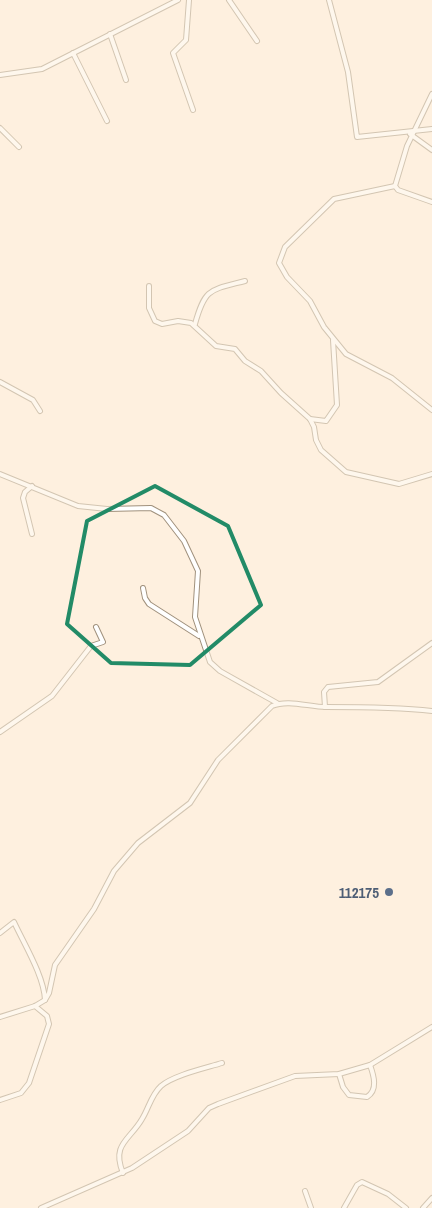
<svg xmlns="http://www.w3.org/2000/svg" width="432" height="1208" viewBox="0 0 432 1208" font-family="'Archivo Narrow',sans-serif">
	<rect width="100%" height="100%" fill="#fef0df"/>
	<g fill="none" stroke-linecap="round" stroke-linejoin="round">
		<g stroke="#a0917d" stroke-width="6">
			<g id="street">
				<polyline points="189,0 186,40 173,53 193,110"/>
				<polyline points="229,0 257,41"/>
				<polyline points="329,0 348,72 357,137 432,129"/>
				<polyline points="110,34 126,80"/>
				<polyline points="73,53 107,121"/>
				<polyline points="0,75 42,69 178,0"/>
				<polyline points="432,94 407,146 395,186 398,190 432,202"/>
				<polyline points="0,128 19,147"/>
				<polyline points="410,134 432,150"/>
				<polyline points="395,186 334,199 285,247 279,263 287,277 310,301 324,327 346,354 392,378 432,410"/>
				<polyline points="149,286 149,308 155,321 162,324 178,321 191,323 216,346 235,349 245,361 261,371 281,393 310,419 314,427 316,440 321,450 346,472 399,484 432,474"/>
				<path d="M195,324c10,-36 15,-34 50,-43"/>
				<polyline points="0,382 33,400 40,411"/>
				<polyline points="310,419 326,421 337,405 333,340"/>
				<polyline points="0,474 78,506 107,509 151,508 164,515 184,541 198,571 195,617 210,662 220,671 277,703"/>
				<polyline points="32,486 25,492 23,498 32,534"/>
				<polyline points="143,588 145,598 149,604 199,636"/>
				<polyline points="325,707 324,692 328,687 378,682 432,643"/>
				<polyline points="0,732 52,696 91,646 103,642 96,627"/>
				<path d="M0,933l14,-11c10,22 30,54 31,78"/>
				<path d="M0,1017l35,-11 10,-6 4,-7 6,-28 39,-56 20,-38 24,-28 52,-40 28,-43 54,-54c16,-7 37,1 54,1 36,0 71,0 106,4"/>
				<path d="M339,1074l4,13 6,8 18,2c11,-7 7,-21 3,-32"/>
				<polyline points="0,1100 21,1093 29,1083 49,1024 47,1016 35,1006"/>
				<path d="M123,1173c-12,-29 7,-33 19,-54 7,-11 9,-24 19,-33 13,-11 45,-18 61,-23"/>
				<polyline points="305,1191 311,1208"/>
				<polyline points="41,1208 132,1168 188,1131 209,1108 218,1104 295,1076 339,1074 370,1065 432,1027"/>
				<polyline points="344,1208 357,1185 362,1182 388,1194 406,1208"/>
				<polyline points="423,1208 432,1198"/>
			</g>
		</g>
		<use href="#street" stroke="#fff" stroke-width="4"/>
	</g>
	<path d="M0 0H432V1208H0ZM155,486l73,40 33,79 -71,60 -79,-2 -44,-39 20,-103z" fill="#fef0df" fill-opacity=".55" fill-rule="evenodd"/>
	<path fill="none" stroke="#228b67" stroke-width="4" stroke-linejoin="round" d="M155,486l73,40 33,79 -71,60 -79,-2 -44,-39 20,-103z"/>
	<circle fill="#5c6f8a" stroke="#fef0df" stroke-width="2" cx="389" cy="892" r="5"/>
	<g text-anchor="middle" dominant-baseline="central" stroke-width="4.5" stroke-linejoin="round" paint-order="stroke">
		<g font-size="15" font-weight="bold" fill="#4e5e75" stroke="#fef0df" text-anchor="end">
			<text x="379" y="892">112175</text>
		</g>
	</g>
</svg>
